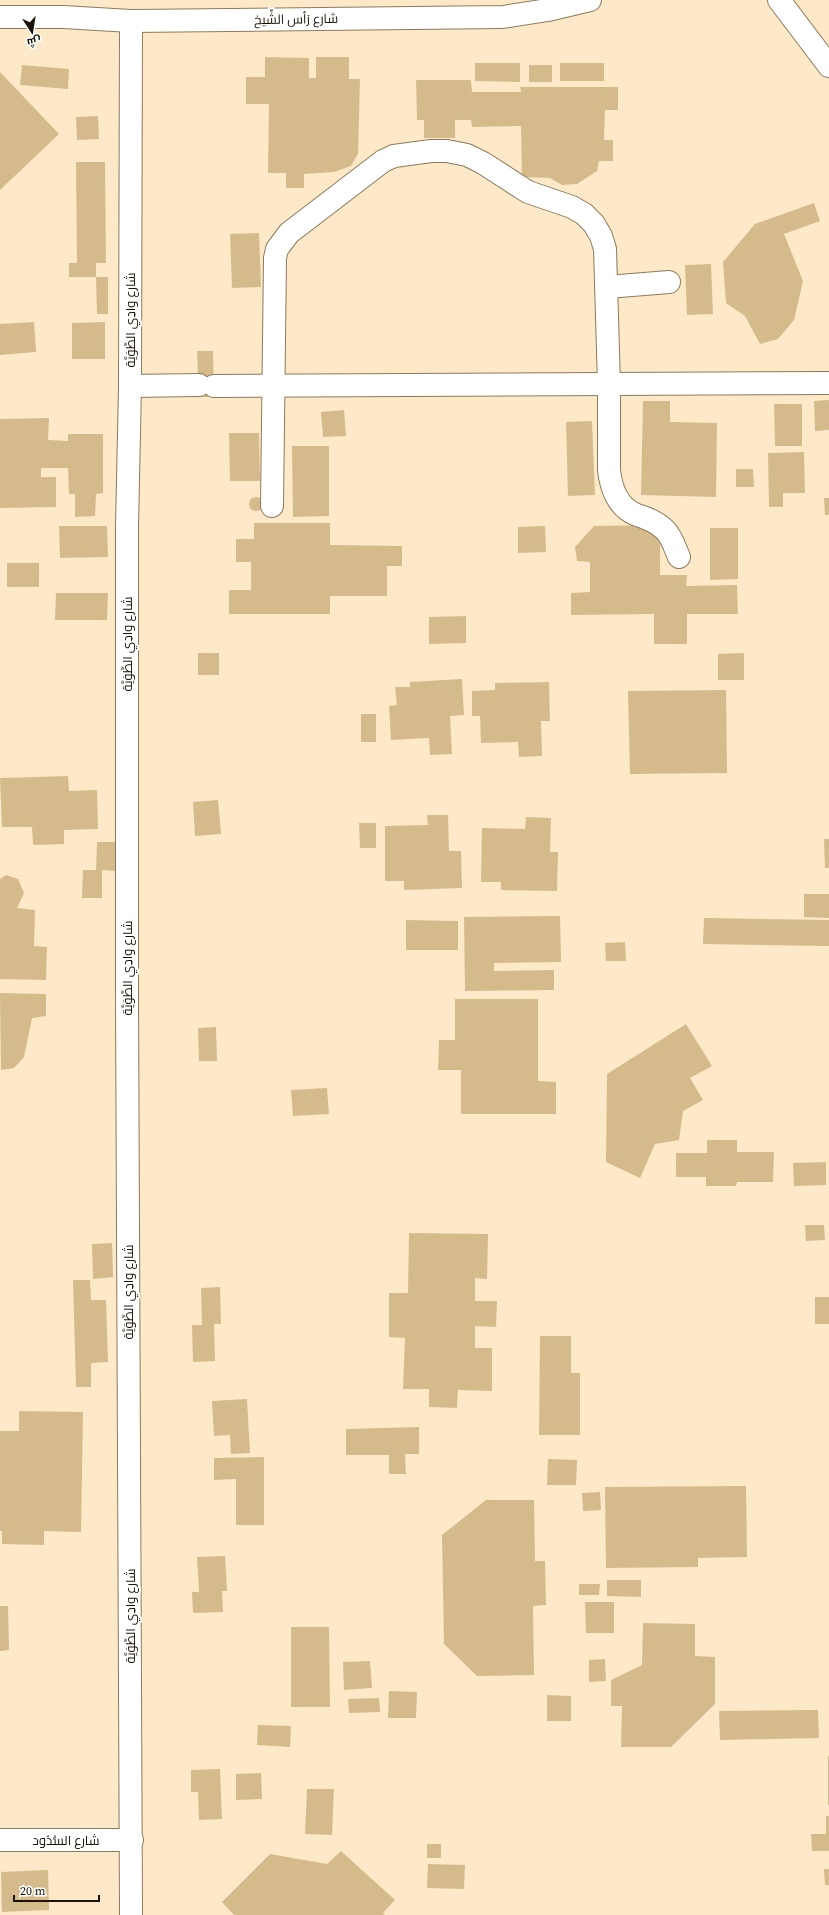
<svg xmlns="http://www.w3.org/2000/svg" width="829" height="1915" viewBox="0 0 829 1915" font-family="'Source Serif 4',Cairo,serif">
	<rect width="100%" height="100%" fill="#fde9c8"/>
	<g fill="#d5ba8c">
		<polygon points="265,57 309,58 309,78 316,78 316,57 349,57 349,79 360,79 358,154 351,166 334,172 304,174 304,188 286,188 286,173 268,173 269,104 246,104 246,77 265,77"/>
		<polygon points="475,63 520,63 520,82 475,81"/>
		<rect x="560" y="63" width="44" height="18"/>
		<polygon points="22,65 69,69 68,89 20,85"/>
		<rect x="529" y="65" width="23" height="17"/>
		<polygon points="0,72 59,134 0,190"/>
		<polygon points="416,80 471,80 472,92 521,92 520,87 618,87 618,110 605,110 604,140 613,140 613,161 599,161 597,171 577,184 562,185 550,178 522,177 521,126 472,127 471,120 455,120 455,138 424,138 424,120 417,120"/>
		<polygon points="98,116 99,139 77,140 76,117"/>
		<polygon points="76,162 105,162 106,263 96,263 96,277 69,277 69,263 77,263"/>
		<polygon points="814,203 820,221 784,234 803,281 794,320 778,339 760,344 745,316 726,303 723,262 755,224"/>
		<polygon points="259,233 261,287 232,288 230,234"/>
		<polygon points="711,264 713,314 687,315 685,265"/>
		<polygon points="96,277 108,277 108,314 97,314"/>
		<polygon points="34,322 36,352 0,355 0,324"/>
		<polygon points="105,322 105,359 72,359 72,323"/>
		<polygon points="197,351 213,351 214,397 199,397"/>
		<polygon points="829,400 829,430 815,431 814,401"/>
		<polygon points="643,401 670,401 670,422 717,423 716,497 641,495"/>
		<polygon points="774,404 802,404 802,446 775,446"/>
		<polygon points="344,410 346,436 323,437 321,412"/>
		<polygon points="49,418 48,440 68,441 68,434 103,434 103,493 96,494 95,516 75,517 75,494 69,494 68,468 41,468 41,477 56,477 56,507 0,508 0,419"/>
		<polygon points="592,421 595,495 568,496 566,422"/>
		<polygon points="229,433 259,433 260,481 230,481"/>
		<polygon points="292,446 329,446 329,516 293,517"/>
		<polygon points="804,452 805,493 783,493 783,507 769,507 768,453"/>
		<polygon points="736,469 753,469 754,487 736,487"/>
		<circle cx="256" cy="504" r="7"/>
		<polygon points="824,498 829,498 829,515 825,515"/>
		<polygon points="254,523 330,523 330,545 402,546 402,566 387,566 387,596 330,596 330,614 229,614 229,590 251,590 251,562 236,562 236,539 254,539"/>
		<polygon points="656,525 660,535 660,575 687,575 686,586 737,585 738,614 687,614 687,644 654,644 654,614 571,615 571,593 590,592 590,562 577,561 575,547 594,526"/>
		<polygon points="59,526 107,526 108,557 60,558"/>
		<polygon points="545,526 546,552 518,553 518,527"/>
		<polygon points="710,528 738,528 738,579 710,580"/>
		<rect x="7" y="563" width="32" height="24"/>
		<polygon points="56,593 108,593 107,620 55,620"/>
		<polygon points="466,616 466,643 429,644 429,617"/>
		<rect x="198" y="653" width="21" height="22"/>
		<polygon points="744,653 744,680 718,680 718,654"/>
		<polygon points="462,679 464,715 450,716 452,754 430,755 429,738 391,740 389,706 397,705 395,687 410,687 410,682"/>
		<polygon points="549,682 550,721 541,721 542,756 519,757 518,742 481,743 480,716 472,716 472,691 495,690 495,683"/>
		<polygon points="726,690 727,773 630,774 628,691"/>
		<rect x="361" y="714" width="15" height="28"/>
		<polygon points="68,776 69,791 97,790 98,829 64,830 64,844 33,845 32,827 2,827 0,778"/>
		<polygon points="218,800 221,834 195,836 193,802"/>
		<polygon points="427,815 448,815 449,851 461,851 462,888 404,890 404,881 385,881 385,826 428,825"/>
		<polygon points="526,817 551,818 550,852 558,852 557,891 501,890 501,882 481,882 482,828 525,829"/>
		<polygon points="359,823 376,823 376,848 360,848"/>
		<polygon points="824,839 829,839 829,868 825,868"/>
		<polygon points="97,842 117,842 117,871 102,870 102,898 82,898 83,870 96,870"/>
		<polygon points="6,875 18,879 24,893 17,908 35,910 34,946 47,947 46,980 0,979 0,879"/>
		<polygon points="804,894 829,894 829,918 804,917"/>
		<polygon points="560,916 561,962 494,963 494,971 554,970 554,990 465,991 464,917"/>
		<polygon points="704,918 829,920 829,946 703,944"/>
		<polygon points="406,920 458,921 458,950 406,950"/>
		<polygon points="625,942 626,961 606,961 605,943"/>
		<polygon points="0,993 46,994 46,1016 32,1018 24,1057 14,1068 1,1070"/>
		<polygon points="455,999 538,999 538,1081 556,1082 556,1114 461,1114 461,1070 438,1070 439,1040 455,1040"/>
		<polygon points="686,1024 712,1066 690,1078 703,1100 683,1111 679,1140 655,1144 640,1178 606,1162 607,1074"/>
		<polygon points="216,1027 217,1061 199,1061 198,1028"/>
		<polygon points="327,1088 329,1114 293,1116 291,1090"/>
		<polygon points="707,1140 737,1140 737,1152 774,1152 773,1182 737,1182 736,1186 706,1186 706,1177 676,1177 676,1153 707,1153"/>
		<polygon points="826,1162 826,1185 794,1186 793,1163"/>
		<polygon points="805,1225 824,1225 825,1240 806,1241"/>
		<polygon points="409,1233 488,1234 487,1279 475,1278 475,1301 497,1301 496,1327 475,1326 475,1348 492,1348 492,1391 458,1390 457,1408 429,1407 429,1389 403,1389 405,1338 389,1337 389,1293 408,1293"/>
		<polygon points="112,1243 113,1277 93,1279 92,1244"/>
		<polygon points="73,1280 90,1280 91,1300 106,1300 108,1362 91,1363 91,1387 76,1387"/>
		<polygon points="220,1287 221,1324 214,1324 215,1361 193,1362 192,1325 202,1325 201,1288"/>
		<rect x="815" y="1297" width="14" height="27"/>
		<polygon points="540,1336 571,1336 571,1373 580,1373 580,1435 539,1435"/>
		<polygon points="247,1399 250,1453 231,1454 230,1435 214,1436 212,1401"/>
		<polygon points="19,1411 83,1412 81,1532 44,1531 44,1545 2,1544 2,1531 0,1531 0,1431 19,1431"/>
		<polygon points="419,1427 419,1454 405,1454 406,1474 389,1474 389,1455 346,1455 346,1429"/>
		<polygon points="264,1457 264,1525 236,1525 236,1479 214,1480 214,1458"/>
		<polygon points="548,1459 577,1460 576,1485 547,1485"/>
		<polygon points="746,1486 747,1557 698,1558 698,1567 606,1568 605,1487"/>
		<polygon points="600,1492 601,1510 583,1511 582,1493"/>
		<polygon points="486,1500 534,1500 535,1561 545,1561 546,1605 533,1606 534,1675 477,1676 444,1644 442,1535"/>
		<polygon points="225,1556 227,1591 222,1591 223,1612 193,1613 192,1592 199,1592 197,1557"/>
		<polygon points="607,1580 641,1580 641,1597 607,1596"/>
		<polygon points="579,1584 600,1584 599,1595 579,1595"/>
		<polygon points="585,1602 614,1602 614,1633 586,1633"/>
		<polygon points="0,1606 8,1606 9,1650 0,1651"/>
		<polygon points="643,1623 695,1624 695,1656 715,1657 715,1704 671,1747 621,1747 622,1706 611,1706 611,1680 642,1665"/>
		<polygon points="291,1627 329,1627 330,1707 291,1707"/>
		<polygon points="605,1659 606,1681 589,1682 589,1660"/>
		<polygon points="370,1661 372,1688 344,1690 343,1662"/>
		<polygon points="389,1691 417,1692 416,1718 388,1718"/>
		<polygon points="547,1695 571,1696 571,1721 547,1721"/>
		<polygon points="379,1698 380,1712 349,1713 348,1699"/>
		<polygon points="818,1710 819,1738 720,1740 719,1711"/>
		<polygon points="258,1725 291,1726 290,1747 257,1745"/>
		<rect x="828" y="1756" width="1" height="49"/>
		<polygon points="220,1769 222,1819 199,1820 198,1792 191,1792 191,1770"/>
		<polygon points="261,1773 262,1799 236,1800 236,1774"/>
		<polygon points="307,1789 334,1789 332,1835 305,1834"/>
		<polygon points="826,1816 829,1816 829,1851 812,1851 811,1834 826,1834"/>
		<rect x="427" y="1844" width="14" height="14"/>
		<polygon points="341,1851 395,1900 383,1913 385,1915 234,1915 222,1902 270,1854 327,1864"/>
		<polygon points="428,1864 465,1865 464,1889 427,1888"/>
		<polygon points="824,1869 829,1869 829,1885 825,1885"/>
		<polygon points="48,1870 49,1910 2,1912 1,1872"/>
	</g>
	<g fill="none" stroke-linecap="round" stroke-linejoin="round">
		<g stroke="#8c7a5c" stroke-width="24">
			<g id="street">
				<polyline points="779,0 829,66"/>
				<polyline points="0,17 63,17 131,21 503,17 548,10 590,0"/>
				<polyline points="131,21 130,386 127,527 127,996 131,1915"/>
				<polyline points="607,287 669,282"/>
				<polyline points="130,386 199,385"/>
				<polyline points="214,386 829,383"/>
				<path d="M272,506l3,-248 2,-9 12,-16 94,-72 11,-5 37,-5h16l20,4 16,8 45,29 44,15 12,7 10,10 7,12 4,13 4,136v85c2,18 9,38 28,45 10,3 20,7 28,15 7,7 10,18 14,27"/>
				<polyline points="0,1840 132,1840"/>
			</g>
		</g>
		<use href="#street" stroke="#fff" stroke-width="22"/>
	</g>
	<g text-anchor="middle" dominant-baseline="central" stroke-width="4" stroke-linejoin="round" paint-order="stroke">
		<g font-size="13" fill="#1a1307" stroke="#fff">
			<text transform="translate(296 19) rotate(-1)">شارع رَأس الشِّيخ</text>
			<text transform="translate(130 320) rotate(-90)">شارع وادِي الطِّوَيَّة</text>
			<text transform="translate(127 644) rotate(-90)">شارع وادِي الطِّوَيَّة</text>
			<text transform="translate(127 968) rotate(-90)">شارع وادِي الطِّوَيَّة</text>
			<text transform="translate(128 1292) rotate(-90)">شارع وادِي الطِّوَيَّة</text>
			<text transform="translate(130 1616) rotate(-90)">شارع وادِي الطِّوَيَّة</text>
			<text x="66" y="1840">شارع السُّدُود</text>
		</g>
	</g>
	<g transform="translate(32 32) rotate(168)" stroke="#ffffff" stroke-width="3" paint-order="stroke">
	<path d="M0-3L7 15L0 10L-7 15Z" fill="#1a1307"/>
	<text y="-6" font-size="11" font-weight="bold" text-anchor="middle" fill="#1a1307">ش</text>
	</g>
	<path d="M14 1895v6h85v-6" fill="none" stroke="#1a1307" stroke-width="2"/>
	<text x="20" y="1895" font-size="12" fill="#1a1307" stroke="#ffffff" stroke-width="3" paint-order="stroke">20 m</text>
</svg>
